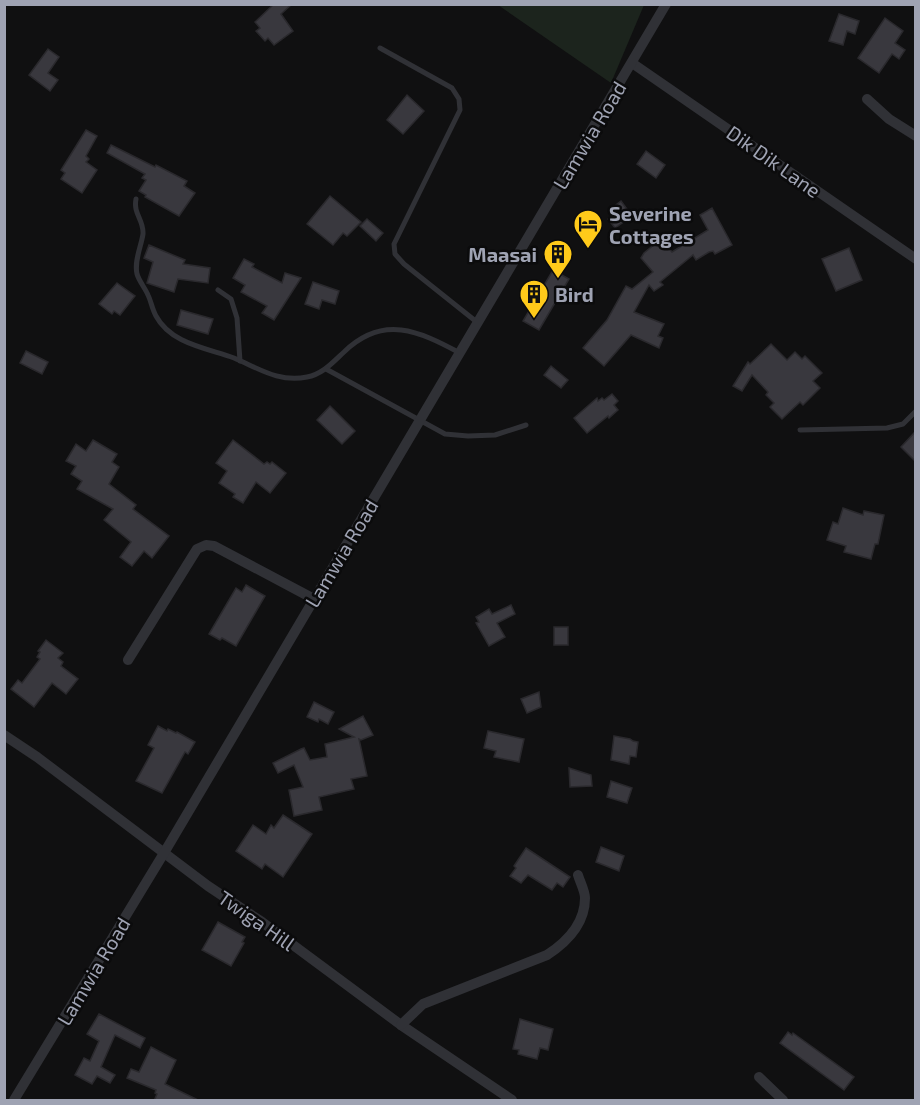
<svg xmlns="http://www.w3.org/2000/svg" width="920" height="1105" viewBox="0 0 920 1105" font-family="'Exo 2',sans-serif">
	<rect width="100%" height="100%" fill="#101011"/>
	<polygon fill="#1c241d" points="498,5 644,5 611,83"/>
	<g fill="#39383e" stroke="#2a292d" stroke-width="1.5">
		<polygon points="274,4 292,4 281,14 293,31 274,45 268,38 265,41 256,31 260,28 255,22"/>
		<polygon points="839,14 859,21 855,34 847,31 843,45 829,41"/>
		<polygon points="885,18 903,31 895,43 905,50 899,59 892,54 879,73 858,58"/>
		<polygon points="48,49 59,57 48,73 58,80 50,91 29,75"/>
		<polygon points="407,95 424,111 403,134 387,120"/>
		<polygon points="86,130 97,136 86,156 89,159 86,162 97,170 82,193 61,179 65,173 61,170"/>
		<polygon points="111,145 155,167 156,165 187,181 184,186 195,193 179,216 145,197 146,195 139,191 146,180 142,178 145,174 107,153"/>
		<polygon points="646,151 665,165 656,178 637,164"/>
		<polygon points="330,196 361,222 347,236 343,233 333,245 307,224"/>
		<polygon points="621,201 632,216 615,228 608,219 615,213 612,208"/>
		<polygon points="712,208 732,245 715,254 713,251 709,252 696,260 693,255 660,282 663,285 654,291 649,285 634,312 664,324 658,336 663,338 659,348 631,335 604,366 583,348 607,320 626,286 632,289 653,272 641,258 644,253 661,239 672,252 708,230 700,215"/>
		<polygon points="367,219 383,233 376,241 360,226"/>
		<polygon points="149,245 185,260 183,264 210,268 208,283 178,279 174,292 147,283 153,262 144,258"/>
		<polygon points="849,248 862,280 836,291 822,259"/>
		<polygon points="244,259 254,264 252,267 282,283 285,273 301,278 274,320 262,313 267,306 241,292 245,285 233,278"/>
		<polygon points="553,270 569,279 539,330 523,321"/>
		<polygon points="313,282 339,291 335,304 322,300 319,309 305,304"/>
		<polygon points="117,283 135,296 120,315 114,311 112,314 99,304"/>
		<polygon points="181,310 213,319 208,334 177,325"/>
		<polygon points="771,344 787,360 795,352 802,359 805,356 822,373 813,381 820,388 803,405 800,402 782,419 770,407 774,403 766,395 768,392 752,375 742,391 733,386 748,362 750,364"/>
		<polygon points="26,351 48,362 42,374 20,363"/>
		<polygon points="551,366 568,380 561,388 544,375"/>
		<polygon points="612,394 618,401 614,405 618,410 609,418 608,416 587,433 574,418 597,398 598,401 602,398 604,400"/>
		<polygon points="330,406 355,431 342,444 317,420"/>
		<polygon points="915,432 915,461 901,447"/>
		<polygon points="93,440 117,454 112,462 119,467 109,484 136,505 133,509 169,536 152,558 144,551 132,566 120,557 131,542 104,520 113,509 77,489 82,481 71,474 76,466 66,461 76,444 86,451"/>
		<polygon points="233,440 264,464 267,462 270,464 272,462 286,473 270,493 256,482 243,503 233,497 235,494 219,483 227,471 216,463"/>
		<polygon points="843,508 863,515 864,511 884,515 878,544 875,544 871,559 844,552 846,546 827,540 833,522 838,524"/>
		<polygon points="246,585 265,596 236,646 222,638 220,640 209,634 236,588 242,592"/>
		<polygon points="511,605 515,614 497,623 505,637 489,646 476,623 479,622 476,617 489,609 492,614"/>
		<rect x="554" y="627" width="14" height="18"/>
		<polygon points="46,640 63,653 58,658 63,662 61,666 78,679 66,694 52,683 34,707 11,689 18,680 22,683 40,659 37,657 40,652 38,651"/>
		<polygon points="539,692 541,707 527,713 521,699"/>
		<polygon points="314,702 334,712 328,724 319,719 318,722 307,717"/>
		<polygon points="363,716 373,735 361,740 359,739 367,776 351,779 354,789 319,797 322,810 294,816 289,790 303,787 294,765 278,773 273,763 301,749 304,748 310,760 327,757 325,744 354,737 339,729"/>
		<polygon points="158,726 167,731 168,729 176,733 177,732 195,742 188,754 185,752 162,793 136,781 154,748 148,745"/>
		<polygon points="488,731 524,739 519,762 494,757 496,751 484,748"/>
		<polygon points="614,736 630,739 633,741 638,742 636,757 630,756 629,764 611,760"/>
		<polygon points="569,768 591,775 592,786 570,787"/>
		<polygon points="611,781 632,788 627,803 607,797"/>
		<polygon points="283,815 312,834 283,877 265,864 262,869 236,851 253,825 266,834 271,825 274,828"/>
		<polygon points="601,847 624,856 619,871 596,862"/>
		<polygon points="526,848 570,877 563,887 557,883 552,890 528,875 521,883 510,876 516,868 514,866"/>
		<polygon points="218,922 245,937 242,942 244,943 231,966 202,950"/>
		<polygon points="99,1014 145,1038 140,1048 115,1035 101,1067 115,1075 110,1083 97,1076 92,1084 75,1075 84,1058 90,1061 99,1041 87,1034"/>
		<polygon points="520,1019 553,1029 548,1050 540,1048 537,1059 518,1054 519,1050 513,1049"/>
		<polygon points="788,1032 792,1035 793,1033 854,1077 844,1090 780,1043"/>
		<polygon points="151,1047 176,1060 165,1084 200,1101 154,1101 157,1094 155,1093 156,1090 127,1078 131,1069 139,1072"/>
	</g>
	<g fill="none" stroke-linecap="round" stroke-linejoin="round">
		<g stroke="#303136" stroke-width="5">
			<polyline points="380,48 452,88 459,99 460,110 394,244 395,254 404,264 478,323"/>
			<path d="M136,199c-3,15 8,21 7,35 -2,13 -9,27 -6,40 2,7 8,14 11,21 3,6 4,14 8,21 15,28 51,32 78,42 24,10 45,25 73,19 16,-3 26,-15 37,-25 39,-38 75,-21 116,1"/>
			<polyline points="218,290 231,299 237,318 240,361"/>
			<polyline points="326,369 445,434 468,436 495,435 526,425"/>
			<polyline points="800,430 887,428 903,424 916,411"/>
		</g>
		<g stroke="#303136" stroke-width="10">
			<polyline points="632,63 916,259"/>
			<polyline points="867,99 889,119 916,136"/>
			<polyline points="128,660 197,549 206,545 214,546 314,599"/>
			<polyline points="4,735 37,757 208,886 262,922 401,1025 512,1100"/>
			<path d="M401,1025l22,-21 124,-49c20,-13 38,-31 38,-57 0,-7 -5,-16 -7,-23"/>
			<polyline points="759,1077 783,1100"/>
			<polyline points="14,1100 164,853 666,4"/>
		</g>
	</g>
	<defs>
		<g id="hotel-pin" transform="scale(1.5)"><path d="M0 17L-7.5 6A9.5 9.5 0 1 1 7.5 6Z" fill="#ffca1a" stroke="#0b0b0c"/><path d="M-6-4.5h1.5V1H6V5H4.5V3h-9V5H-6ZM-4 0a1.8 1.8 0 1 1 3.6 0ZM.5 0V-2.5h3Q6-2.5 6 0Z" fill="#111"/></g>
		<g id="building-pin" transform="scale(1.5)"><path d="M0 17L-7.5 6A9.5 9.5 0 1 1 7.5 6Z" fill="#ffca1a" stroke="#0b0b0c"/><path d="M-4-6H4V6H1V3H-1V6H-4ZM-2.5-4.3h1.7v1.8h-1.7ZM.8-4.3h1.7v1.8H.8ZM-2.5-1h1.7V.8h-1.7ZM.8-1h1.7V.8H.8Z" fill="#111"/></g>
	</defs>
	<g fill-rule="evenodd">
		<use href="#hotel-pin" x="588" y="224"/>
		<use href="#building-pin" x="558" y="254"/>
		<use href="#building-pin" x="534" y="294"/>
	</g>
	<g text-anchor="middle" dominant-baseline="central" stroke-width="5" stroke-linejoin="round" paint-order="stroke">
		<g font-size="20" fill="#9fa3b3" stroke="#0b0b0c">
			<text transform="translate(589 135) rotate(-59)">Lamwia Road</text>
			<text transform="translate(774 161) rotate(35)">Dik Dik Lane</text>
			<text transform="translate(341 553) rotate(-59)">Lamwia Road</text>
			<text transform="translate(257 920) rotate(35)">Twiga Hill</text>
			<text transform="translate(93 971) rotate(-59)">Lamwia Road</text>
		</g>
		<g font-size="20" font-weight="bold" fill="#9fa3b3" stroke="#0b0b0c" text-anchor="start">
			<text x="609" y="213">Severine<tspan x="609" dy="23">Cottages</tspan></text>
			<text x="537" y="254" text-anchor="end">Maasai</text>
			<text x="555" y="294">Bird</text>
		</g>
	</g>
	<rect width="920" height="1105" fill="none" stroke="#9fa3b3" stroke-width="12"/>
</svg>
